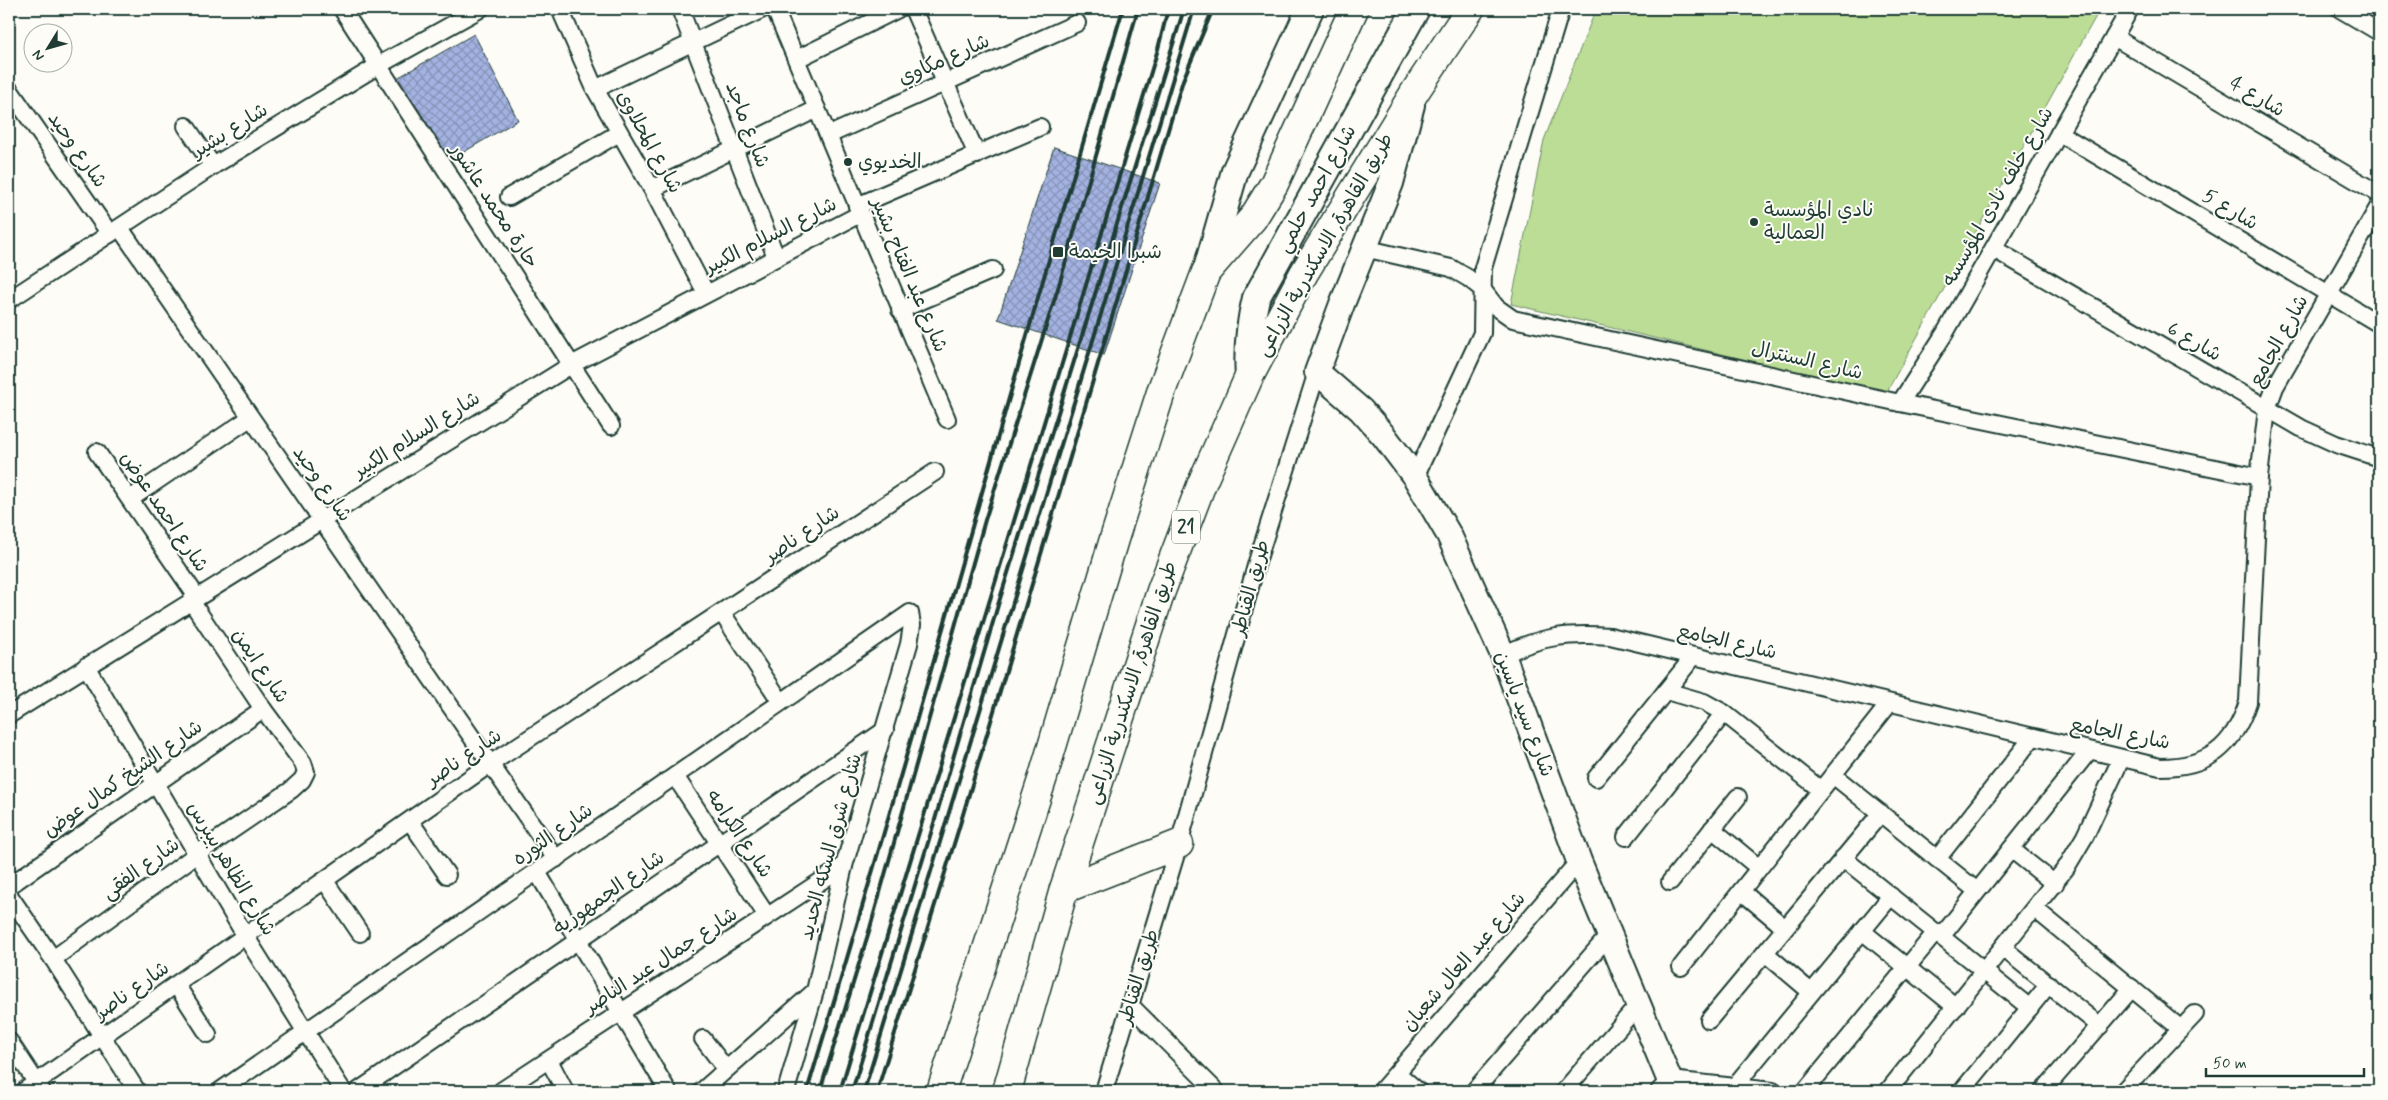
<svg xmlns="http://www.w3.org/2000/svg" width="2388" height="1100" viewBox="0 0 2388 1100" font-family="Mynerve,'Playpen Sans Arabic',sans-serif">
	<defs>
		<pattern id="building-cross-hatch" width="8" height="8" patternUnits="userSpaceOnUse" patternTransform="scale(1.25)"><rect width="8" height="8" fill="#a4b2e1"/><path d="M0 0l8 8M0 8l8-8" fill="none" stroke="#8592b7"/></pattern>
	</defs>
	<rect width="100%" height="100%" fill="#fdfcf7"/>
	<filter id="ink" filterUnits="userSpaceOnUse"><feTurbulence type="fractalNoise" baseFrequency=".02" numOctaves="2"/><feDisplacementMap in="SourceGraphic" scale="10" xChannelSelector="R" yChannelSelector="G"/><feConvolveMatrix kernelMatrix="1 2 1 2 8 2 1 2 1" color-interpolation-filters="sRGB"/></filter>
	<g filter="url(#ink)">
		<polygon fill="#bcdd96" stroke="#6e8d65" points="1596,9 2100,9 1886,393 1511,304 1544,140"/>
		<g fill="url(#building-cross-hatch)" stroke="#1f3d34">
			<polygon points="474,34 518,120 447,162 392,81"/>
			<polygon points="1054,147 1160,183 1104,355 998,319"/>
		</g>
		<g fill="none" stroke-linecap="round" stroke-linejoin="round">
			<g stroke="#1f3d34" stroke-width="20">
				<g id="street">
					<polyline points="342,9 611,426"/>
					<polyline points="560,9 595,89 652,189 706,293"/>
					<polyline points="680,9 776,257"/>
					<polyline points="775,9 947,419"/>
					<polyline points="913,9 977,155"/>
					<polyline points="2340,9 2379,32"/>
					<polyline points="2114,37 2379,194"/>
					<polyline points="797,59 898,9"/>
					<polyline points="9,89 110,234"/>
					<polyline points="595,89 763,9"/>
					<polyline points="186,126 213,166"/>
					<polyline points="2059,133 2379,324"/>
					<polyline points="829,135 1077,23"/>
					<polyline points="652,189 817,109"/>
					<polyline points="509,197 619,133"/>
					<polyline points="857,206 1040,127"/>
					<polyline points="120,228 556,859"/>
					<polyline points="1364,248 1451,268 1468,278 1482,289 1496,307 1513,319 1900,403 2259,477"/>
					<polyline points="1994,249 2301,428 2336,444 2379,458"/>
					<polyline points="9,300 213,166 379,65 480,9"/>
					<polyline points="900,310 993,270"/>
					<polyline points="1900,403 1945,333 2130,9"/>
					<polyline points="97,452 197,597"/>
					<polyline points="1415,477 1482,333 1483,268 1561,9"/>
					<polyline points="130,499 250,418"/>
					<polyline points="722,613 781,702"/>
					<path d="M1503,655c38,-19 65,-22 107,-19l550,131c48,0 73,-19 88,-65l11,-225 8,-68 8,-22 104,-181"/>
					<polyline points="86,666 246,937 343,1091"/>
					<polyline points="1666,691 1704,702 1724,713 1821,790"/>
					<polyline points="9,715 571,365 860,214"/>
					<polyline points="1833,775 1977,891"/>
					<polyline points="675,776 767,916"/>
					<polyline points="1596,778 1694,656"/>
					<polyline points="410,821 447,875"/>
					<polyline points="1712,829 1759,868"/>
					<polyline points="1626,837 1724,713"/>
					<polyline points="2011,849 2055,884"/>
					<polyline points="1843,858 2030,1008"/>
					<polyline points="1937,859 2033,737"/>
					<polyline points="537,872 668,1091"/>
					<polyline points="325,881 360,933"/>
					<polyline points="1670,882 1738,797"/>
					<polyline points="9,886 263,709"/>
					<polyline points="1741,891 1785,928"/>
					<polyline points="9,895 53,959 137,1091"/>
					<polyline points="2035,909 2181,1029"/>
					<polyline points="1862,931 1956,1007"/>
					<polyline points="1941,937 2089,751"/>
					<polyline points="2003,948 2100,1026"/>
					<polyline points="1765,953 1811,992"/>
					<polyline points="53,959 197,854 291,790 302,780 306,772 303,763 263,709 191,601"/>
					<polyline points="1681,967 1889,704"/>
					<polyline points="177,986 208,1034"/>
					<polyline points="1131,1006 1216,1091"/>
					<polyline points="1709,1020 1881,813"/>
					<polyline points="703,1039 726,1069"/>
					<polyline points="9,1041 42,1091"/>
					<polyline points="549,1060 565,1091"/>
					<polyline points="1397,1073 1418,1091"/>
					<polyline points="1733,1088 1891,896"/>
					<polyline points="24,1091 490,764 935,472"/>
					<polyline points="220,1091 910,613 912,625 909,644 844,866 815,991 786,1091"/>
					<polyline points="358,1091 885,730"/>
					<polyline points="501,1091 844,866"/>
					<polyline points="702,1091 815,991"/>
					<polyline points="1104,1091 1179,844 1257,562 1317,372"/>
					<polyline points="1381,1091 1579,861"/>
					<polyline points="1474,1091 1610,934"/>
					<polyline points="1564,1091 1639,1004"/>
					<polyline points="1659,1091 1670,1080 1773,1091"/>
					<polyline points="1805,1091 1936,932"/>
					<polyline points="1888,1091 2066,868 2085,836 2121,759"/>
					<polyline points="1962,1091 2049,984"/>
					<polyline points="2043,1091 2132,988"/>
					<polyline points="2123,1091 2195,1014"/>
				</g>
			</g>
			<g stroke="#1f3d34" stroke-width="28">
				<polyline id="secondary" points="1412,105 1391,183 1342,304 1317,372 1361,410 1384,436 1415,477 1449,535 1503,655 1579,861 1674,1091"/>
			</g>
			<g stroke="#1f3d34" stroke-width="30">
				<g id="primary">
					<polyline points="1206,272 1235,171 1310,9"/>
					<path d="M1249,377c-2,-28 0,-51 7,-79l160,-289"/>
				</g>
			</g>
			<g stroke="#1f3d34" stroke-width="31">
				<g id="highway">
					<polyline points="1064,889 1179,844"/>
					<polyline points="941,1091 1043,777 1114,539 1162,389 1206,272 1253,218 1274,184 1354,9"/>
					<polyline points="1007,1091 1064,889 1161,591 1202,483 1249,377 1304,273 1416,90 1470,9"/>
				</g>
			</g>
			<use href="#street" stroke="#fdfcf7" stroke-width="16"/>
			<use href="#secondary" stroke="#fdfcf7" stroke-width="24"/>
			<use href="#primary" stroke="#fdfcf7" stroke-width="26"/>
			<use href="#highway" stroke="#fdfcf7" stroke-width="28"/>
			<g stroke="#1f3d34" stroke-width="4">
				<path d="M807,1091c110,-359 207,-722 316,-1082"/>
				<polyline points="820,1091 870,928 985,520 1059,285 1138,9"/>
				<polyline points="840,1091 1158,49 1168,9"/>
				<polyline points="852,1091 934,823 998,605 1184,9"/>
				<polyline points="864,1091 1194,9"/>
				<polyline points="877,1091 958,831 1183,80 1213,9"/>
			</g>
		</g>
	</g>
	<g fill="#1f3d34" stroke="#fdfcf7" stroke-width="2">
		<circle cx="848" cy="162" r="5"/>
		<circle cx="1754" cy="222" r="5"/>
		<rect x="1052" y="246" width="12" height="12" rx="2.5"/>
	</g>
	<g text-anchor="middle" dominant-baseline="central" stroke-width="4" stroke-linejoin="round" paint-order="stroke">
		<rect fill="#fdfcf7" stroke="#62766e" stroke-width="1" x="1172" y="510.5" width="28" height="33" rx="4"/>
		<g font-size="19" font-weight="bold" fill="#1f3d34">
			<text x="1186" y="527">21</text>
		</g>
		<g font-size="20" fill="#1f3d34" stroke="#fdfcf7">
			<text transform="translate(944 60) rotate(-24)">شارع مكاوي</text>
			<text transform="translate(2257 97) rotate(31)">شارع 4</text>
			<text transform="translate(747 125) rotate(69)">شارع ماجد</text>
			<text transform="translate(230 131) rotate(-32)">شارع بشير</text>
			<text transform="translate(649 142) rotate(61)">شارع المحلاوى</text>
			<text transform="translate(77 150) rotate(55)">شارع وحيد</text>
			<text transform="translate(1317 189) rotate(-61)">شارع احمد حلمي</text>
			<text transform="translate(1998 197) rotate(-60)">شارع خلف نادى المؤسسه</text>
			<text transform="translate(494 206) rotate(57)">حارة محمد عاشور</text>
			<text transform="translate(2230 210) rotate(31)">شارع 5</text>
			<text transform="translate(771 236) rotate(-27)">شارع السلام الكبير</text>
			<text transform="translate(1325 245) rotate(-60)">طريق القاهرة, الاسكندرية الزراعى</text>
			<text transform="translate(909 275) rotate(67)">شارع عبد الفتاح بشير</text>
			<text transform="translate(2279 341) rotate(-61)">شارع الجامع</text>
			<text transform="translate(2194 342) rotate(30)">شارع 6</text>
			<text transform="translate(1807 361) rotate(13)">شارع السنترال</text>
			<text transform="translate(417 435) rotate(-32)">شارع السلام الكبير</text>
			<text transform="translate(322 484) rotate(55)">شارع وحيد</text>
			<text transform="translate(164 512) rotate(56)">شارع احمد عوض</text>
			<text transform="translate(802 535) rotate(-34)">شارع ناصر</text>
			<text transform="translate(1251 588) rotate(-75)">طريق القناطر</text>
			<text transform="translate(1727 642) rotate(13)">شارع الجامع</text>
			<text transform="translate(260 666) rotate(56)">شارع ايمن</text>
			<text transform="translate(1132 683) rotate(-72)">طريق القاهرة, الاسكندرية الزراعى</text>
			<text transform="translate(1524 714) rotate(69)">شارع سيد ياسين</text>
			<text transform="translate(2120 734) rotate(11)">شارع الجامع</text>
			<text transform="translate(464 758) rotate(-34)">شارع ناصر</text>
			<text transform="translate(123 779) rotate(-35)">شارع الشيخ كمال عوض</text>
			<text transform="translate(739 834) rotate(56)">شارع الكرامه</text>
			<text transform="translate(553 835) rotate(-35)">شارع الثوره</text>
			<text transform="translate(831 847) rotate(-75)">شارع شرق السكه الحديد</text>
			<text transform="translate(141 869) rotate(-36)">شارع الفقى</text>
			<text transform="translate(231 869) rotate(59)">شارع الظاهر بيبرس</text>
			<text transform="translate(609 893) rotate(-35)">شارع الجمهوريه</text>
			<text transform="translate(661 961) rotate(-33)">شارع جمال عبد الناصر</text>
			<text transform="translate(1464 962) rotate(-49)">شارع عبد العال شعبان</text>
			<text transform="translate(1139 977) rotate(-73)">طريق القناطر</text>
			<text transform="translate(132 991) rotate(-35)">شارع ناصر</text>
		</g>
		<g font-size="20" fill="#1f3d34" stroke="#fdfcf7" text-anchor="start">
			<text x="858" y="162">الخديوي</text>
			<text x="1764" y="210">نادي المؤسسة<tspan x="1764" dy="23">العمالية</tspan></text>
			<text x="1069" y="252">شبرا الخيمة</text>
		</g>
	</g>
	<rect width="2388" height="1100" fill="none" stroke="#fdfcf7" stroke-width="30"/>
	<rect x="15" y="15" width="2358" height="1070" fill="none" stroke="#1f3d34" stroke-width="2" filter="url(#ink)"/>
	<g transform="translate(48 48) rotate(233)"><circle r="24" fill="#fdfcf7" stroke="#a4b0a9"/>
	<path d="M0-4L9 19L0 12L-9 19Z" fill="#1f3d34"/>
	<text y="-8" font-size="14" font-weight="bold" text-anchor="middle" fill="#1f3d34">N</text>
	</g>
	<path d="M2206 1068v8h158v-8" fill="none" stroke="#1f3d34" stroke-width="2.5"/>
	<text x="2213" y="1068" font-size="15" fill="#1f3d34" stroke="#fdfcf7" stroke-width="4" paint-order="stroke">50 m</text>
</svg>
